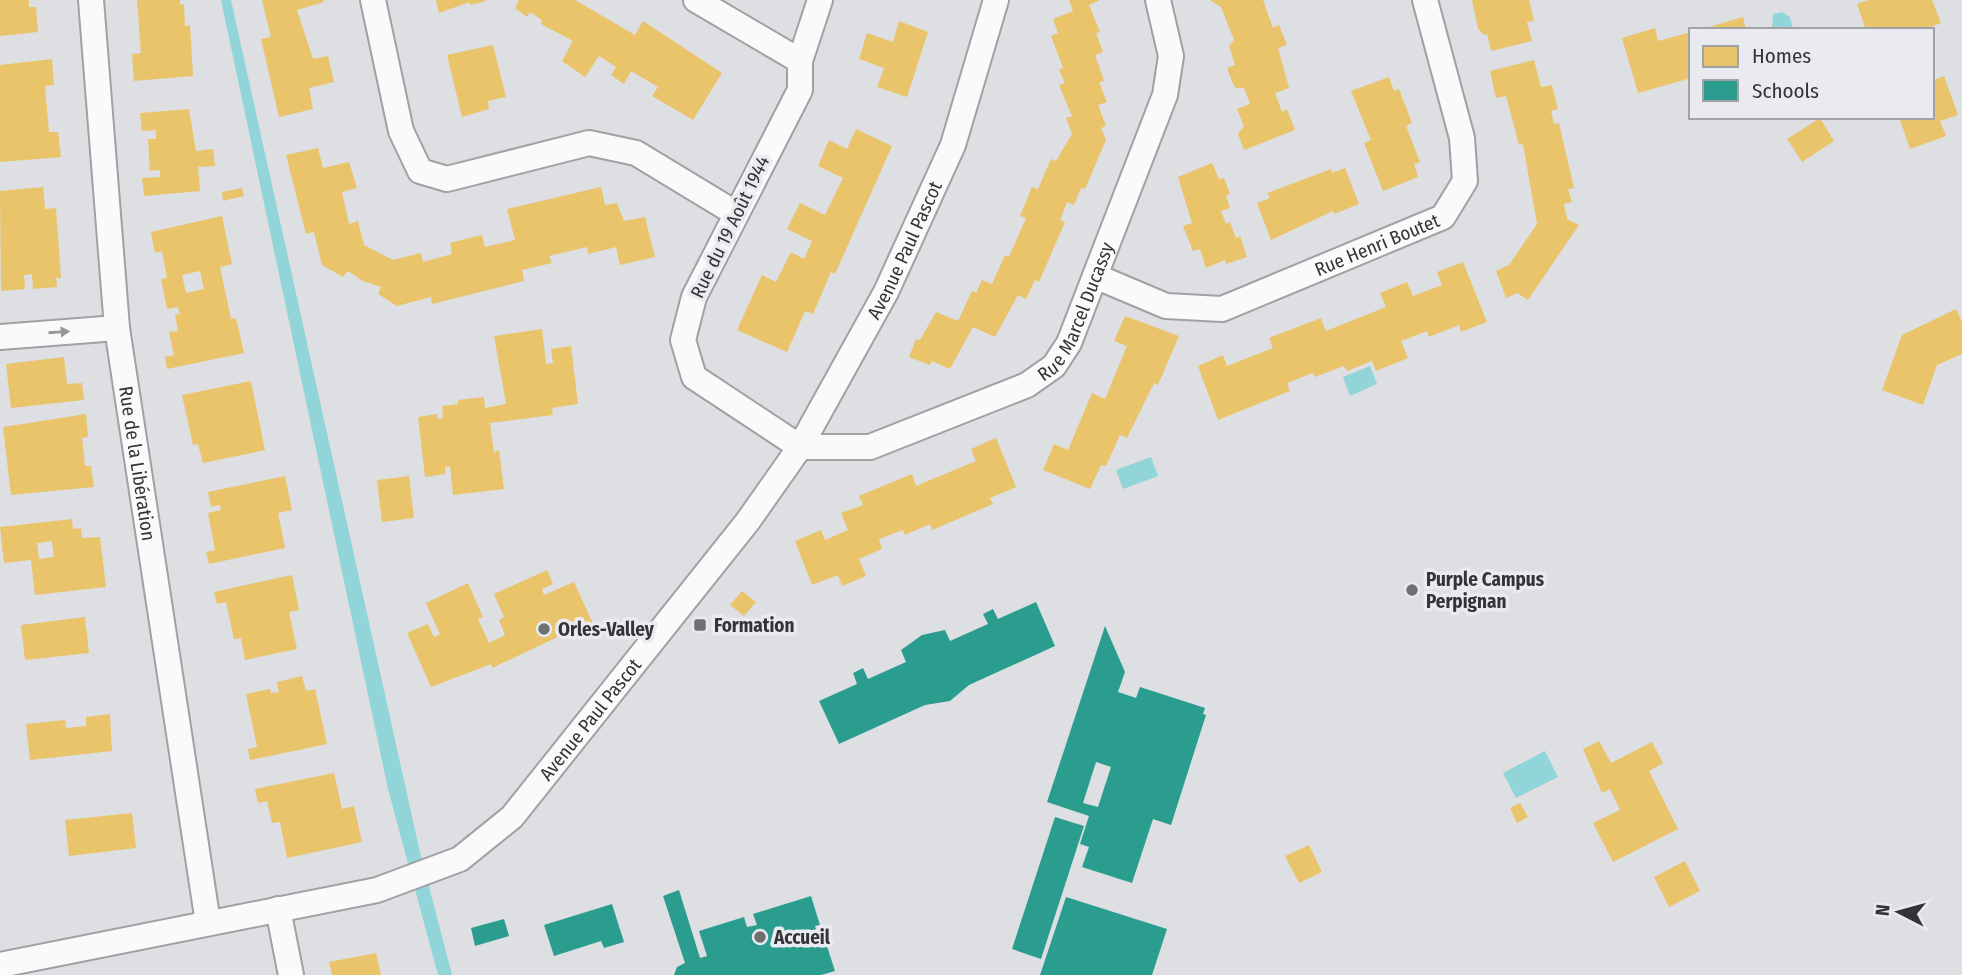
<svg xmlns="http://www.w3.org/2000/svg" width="1962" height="975" viewBox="0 0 1962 975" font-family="'Fira Sans Condensed',sans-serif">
	<rect width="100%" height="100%" fill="#dddfe2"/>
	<g fill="#91d5d8">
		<polygon points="221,0 231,0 419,848 452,975 438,975 388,789"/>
		<polygon points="1782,12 1790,17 1793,30 1772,30 1773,14"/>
		<polygon points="1370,366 1377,384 1350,396 1343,377"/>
		<polygon points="1151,457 1158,476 1123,489 1116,470"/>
		<polygon points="1545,751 1558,777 1516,798 1503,773"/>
	</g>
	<g fill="#e9c46a" fill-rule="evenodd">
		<polygon points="0,0 29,0 29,7 36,7 38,32 0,36"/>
		<polygon points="137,0 180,0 180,5 184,4 185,26 190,25 193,76 134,81 132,54 141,53"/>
		<polygon points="262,0 323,0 324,2 297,10 313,59 328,56 334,82 309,88 313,109 279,117 261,39 271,37"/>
		<polygon points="436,0 485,0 486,1 470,5 470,2 439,13"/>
		<polygon points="519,0 575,0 635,35 643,21 722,73 693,120 652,96 658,87 631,71 624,84 611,75 616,67 599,56 585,77 562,61 573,41 541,24 542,20 530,12 527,17 515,8"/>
		<polygon points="1069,0 1100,0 1089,5 1100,32 1096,33 1103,52 1095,55 1104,81 1099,82 1107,102 1098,105 1106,126 1101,128 1106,140 1085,189 1081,188 1074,205 1067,202 1060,220 1065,222 1039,282 1035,280 1026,299 1018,295 995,337 973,327 950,369 932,361 930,365 909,357 916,339 920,340 936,312 958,321 972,291 976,293 982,280 992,284 1005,255 1009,257 1026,218 1020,216 1032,187 1038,189 1051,159 1056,161 1072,134 1066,118 1072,116 1059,85 1065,83 1059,70 1063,68 1051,36 1058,33 1053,19 1073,11"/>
		<polygon points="1210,0 1263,0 1273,28 1279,25 1287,45 1278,48 1289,88 1275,93 1282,112 1287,109 1295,130 1244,150 1238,134 1244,126 1237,109 1250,104 1244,88 1236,88 1233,84 1227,68 1235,65 1229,46 1234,40 1221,7"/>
		<polygon points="1472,0 1529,0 1534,21 1527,22 1532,41 1491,51 1487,34 1484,35 1478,29"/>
		<polygon points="1868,0 1932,0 1941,23 1923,30 1866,30 1857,4"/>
		<polygon points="1743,17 1746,30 1702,30 1702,29"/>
		<polygon points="899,21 928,32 907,97 877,87 884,68 859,59 867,33 893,42"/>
		<polygon points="1655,28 1658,41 1691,32 1691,78 1638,93 1622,38"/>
		<polygon points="493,45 506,97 488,101 489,109 462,117 447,55"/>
		<polygon points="52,59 54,85 45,86 49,132 58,132 61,157 0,162 0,65"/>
		<polygon points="1534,60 1541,87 1552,85 1558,109 1551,111 1554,124 1559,123 1574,188 1568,189 1572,202 1564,204 1567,219 1579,225 1528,300 1517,293 1506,298 1496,271 1509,265 1537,224 1523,144 1519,145 1506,96 1496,98 1490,71"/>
		<polygon points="1944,76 1958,115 1940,121 1946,136 1910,149 1899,117 1932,117 1932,81"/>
		<polygon points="1389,77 1394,91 1399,89 1412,123 1406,126 1420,162 1414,164 1418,177 1383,191 1364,143 1371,140 1351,91"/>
		<polygon points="189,109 196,151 213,149 215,166 198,167 200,191 144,196 142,178 160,177 160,170 150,171 148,139 156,139 156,130 142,131 140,113"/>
		<polygon points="1820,118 1834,141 1802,162 1787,139"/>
		<polygon points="856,129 892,146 835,274 831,272 813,314 805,311 787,352 737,330 762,275 776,282 791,252 804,259 812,241 787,229 800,203 825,215 843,178 818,166 829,140 847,149"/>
		<polygon points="318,148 323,168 349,162 357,188 342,192 349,224 358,221 364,245 393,260 421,253 423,262 452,254 450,243 482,235 485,247 515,240 507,209 601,187 605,205 617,203 624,221 645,217 655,257 620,265 616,247 588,254 587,247 549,256 552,263 522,270 524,281 432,304 431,297 397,306 378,294 381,287 363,281 348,271 343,277 322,265 314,232 306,234 286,155"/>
		<polygon points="1212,163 1219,179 1224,178 1230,194 1226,196 1230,208 1221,211 1226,224 1230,222 1236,238 1240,236 1247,257 1226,264 1225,260 1206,268 1200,249 1193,251 1183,226 1192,223 1178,177"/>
		<polygon points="1345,168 1359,204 1334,214 1333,211 1271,240 1257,203 1270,198 1267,193 1331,169 1332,173"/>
		<polygon points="43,187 45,209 56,208 61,278 56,278 57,287 33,289 32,274 24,275 25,289 1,291 0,191"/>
		<polygon points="242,188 244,196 223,201 222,192"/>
		<path d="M222,216l10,48 -12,3 11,52 5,-1 8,35 -77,16 -2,-12 9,-2 -5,-23 9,-1 -3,-16 5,-1 -2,-7 -11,2 -6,-30 6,-1 -5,-27 -7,2 -4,-21zM200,271l4,18 -18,4 -4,-18z"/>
		<polygon points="1463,262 1487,322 1461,332 1459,325 1429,337 1427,331 1401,341 1408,358 1376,371 1372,361 1347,371 1344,366 1315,377 1313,373 1287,383 1290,391 1218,420 1198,366 1223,355 1227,366 1273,348 1269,338 1321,318 1326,331 1386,307 1380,293 1407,282 1413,296 1442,285 1437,272"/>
		<polygon points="1956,309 1962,322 1962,354 1937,365 1923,405 1882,390 1902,335"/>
		<polygon points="1125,316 1179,336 1158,385 1154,383 1127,438 1120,435 1106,466 1101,465 1090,489 1043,470 1054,444 1068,450 1092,393 1105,399 1127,346 1114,341"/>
		<polygon points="542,329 546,364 553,363 551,349 571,346 578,404 552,408 553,415 490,423 494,452 499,450 504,489 453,495 450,466 445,467 445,474 425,477 418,417 437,414 438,419 443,418 442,406 458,404 458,400 484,397 485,408 506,404 494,336"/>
		<polygon points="64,357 67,384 82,383 84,400 11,408 6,364"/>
		<polygon points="251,381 265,450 203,463 198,444 193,445 182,395"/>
		<polygon points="86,414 88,437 82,438 85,466 91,466 94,487 11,495 3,427"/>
		<polygon points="996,438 1016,487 990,498 993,504 932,530 930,524 905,535 903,530 879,539 882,549 859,559 866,576 842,586 838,575 812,585 795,541 821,530 825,540 848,530 841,513 863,505 859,496 912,474 916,486 976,461 971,449"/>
		<polygon points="285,476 292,510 278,513 285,548 209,564 206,552 215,550 208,513 221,510 220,505 211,507 208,492"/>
		<polygon points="409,476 414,518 382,522 377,480"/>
		<path d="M72,519l1,10 8,-1 1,10 18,-1 6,50 -71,8 -4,-35 -27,3 -4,-36zM52,541l2,16 -15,2 -2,-16z"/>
		<polygon points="547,570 553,584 542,589 544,595 574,582 594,626 564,640 562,635 492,668 491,664 431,687 407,633 428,624 434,637 440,634 426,603 468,583 483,617 478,619 489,643 505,635 499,620 504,617 494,594"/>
		<polygon points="292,575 299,610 289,612 297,649 245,660 241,638 234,639 226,602 217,604 214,592"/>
		<polygon points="742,591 756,602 744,616 730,605"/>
		<polygon points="85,617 89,653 25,660 21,625"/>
		<polygon points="302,676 306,691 315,689 327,744 250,760 248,749 257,747 246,694 270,689 271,693 279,692 277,682"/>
		<polygon points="110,714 112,751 30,760 26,724 65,720 66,728 86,726 86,717"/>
		<polygon points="1599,741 1611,763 1652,742 1663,763 1649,771 1678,829 1613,862 1593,823 1620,810 1610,789 1602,793 1583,749"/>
		<polygon points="334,773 342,809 354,806 362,842 287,858 280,822 272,823 267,801 258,803 255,789"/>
		<polygon points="1520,803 1528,817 1517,823 1510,808"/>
		<polygon points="132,813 136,848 69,856 65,820"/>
		<polygon points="1309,845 1322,872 1299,883 1285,856"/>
		<polygon points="1685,861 1700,891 1669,907 1654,877"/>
		<polygon points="376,953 381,975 332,975 329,962"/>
	</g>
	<g fill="#2a9d8f" fill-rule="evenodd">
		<polygon points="1036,602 1055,646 969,685 950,701 925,705 839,744 819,701 857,684 853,673 863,668 868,679 906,662 901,650 922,635 945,630 950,641 988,624 983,614 993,609 998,619"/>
		<path d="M1105,626l20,46 -7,20 18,6 4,-11 65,21 -2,6 3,1 -35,110 -18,-6 -21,64 -50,-16 7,-20 -9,-3 9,-28 -42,-14zM1096,762l15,5 -13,40 -15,-4z"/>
		<polygon points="1055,817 1084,826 1041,959 1012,949"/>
		<polygon points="679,890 700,958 707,956 699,931 744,917 747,927 757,925 753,914 811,896 820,925 815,926 821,945 826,943 835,971 821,975 674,975 677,967 685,963 663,896"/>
		<polygon points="1066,897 1167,929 1152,975 1040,975"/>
		<polygon points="612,904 624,942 604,948 601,941 554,956 544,925"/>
		<polygon points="504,919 509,936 475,946 471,928"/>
	</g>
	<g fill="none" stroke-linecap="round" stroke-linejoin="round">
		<g stroke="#9fa1a3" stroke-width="28">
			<g id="minor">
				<path id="s1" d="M91,0l26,328 91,595"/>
				<polyline points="373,0 401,131 420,171 447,179 589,143 636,153 735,213"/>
				<polyline points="696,0 800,61"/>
				<path id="s2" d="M820,0l-20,61v29l-106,207 -11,43 11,37 106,70h70l157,-62 27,-19 15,-23 96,-248 6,-39 -13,-56"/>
				<path id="s3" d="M1095,276l71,30 56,3 221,-92 22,-36 -3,-43 -37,-138"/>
				<polyline points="0,337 117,328"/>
				<polyline points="278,909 291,975"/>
				<path id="s4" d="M0,965l377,-75 83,-31 52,-42 236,-296 52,-74 86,-155 67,-147 43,-145"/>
			</g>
		</g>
		<use href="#minor" stroke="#fafafb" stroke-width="24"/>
	</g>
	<defs><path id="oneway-solid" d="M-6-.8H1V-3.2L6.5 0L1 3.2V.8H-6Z" transform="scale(1.75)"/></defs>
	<use fill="#969798" href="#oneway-solid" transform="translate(59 332) rotate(-4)"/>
	<g fill="#6e7072" stroke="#e9ebf0" stroke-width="2.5">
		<circle cx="1412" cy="590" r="7"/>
		<rect x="693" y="618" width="14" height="14" rx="3.5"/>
		<circle cx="544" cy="629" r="7"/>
		<circle cx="760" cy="937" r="7"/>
	</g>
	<g text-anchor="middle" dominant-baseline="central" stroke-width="7" stroke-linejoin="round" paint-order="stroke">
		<g font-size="19" fill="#333436" stroke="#e9ebf0">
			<text transform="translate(730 227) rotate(-64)">Rue du 19 Août 1944</text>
			<text stroke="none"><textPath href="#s3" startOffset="301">Rue Henri Boutet</textPath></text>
			<text stroke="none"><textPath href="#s4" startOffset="1232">Avenue Paul Pascot</textPath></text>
			<text stroke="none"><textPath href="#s2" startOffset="866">Rue Marcel Ducassy</textPath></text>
			<text stroke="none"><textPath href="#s1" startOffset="466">Rue de la Libération</textPath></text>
			<text stroke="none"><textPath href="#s4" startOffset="665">Avenue Paul Pascot</textPath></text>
		</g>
		<g font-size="19" font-weight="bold" fill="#333436" stroke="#e9ebf0" text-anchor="start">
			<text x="1426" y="579">Purple Campus<tspan x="1426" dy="22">Perpignan</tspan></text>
			<text x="714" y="625">Formation</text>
			<text x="558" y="629">Orles-Valley</text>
			<text x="774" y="937">Accueil</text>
		</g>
	</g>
	<rect x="1689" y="28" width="245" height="91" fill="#e9ebf0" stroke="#a0a2a6" stroke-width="2"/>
	<rect x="1703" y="46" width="35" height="21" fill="#e9c46a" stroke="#a0a2a6" stroke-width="2"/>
	<text x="1752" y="63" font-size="21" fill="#333436">Homes</text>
	<rect x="1703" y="80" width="35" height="21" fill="#2a9d8f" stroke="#a0a2a6" stroke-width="2"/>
	<text x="1752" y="98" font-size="21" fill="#333436">Schools</text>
	<g transform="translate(1899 912) rotate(276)" stroke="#e9ebf0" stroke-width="5" paint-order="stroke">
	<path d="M0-5L12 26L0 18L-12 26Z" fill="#333436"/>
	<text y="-10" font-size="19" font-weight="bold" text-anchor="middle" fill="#333436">N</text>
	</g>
</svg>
